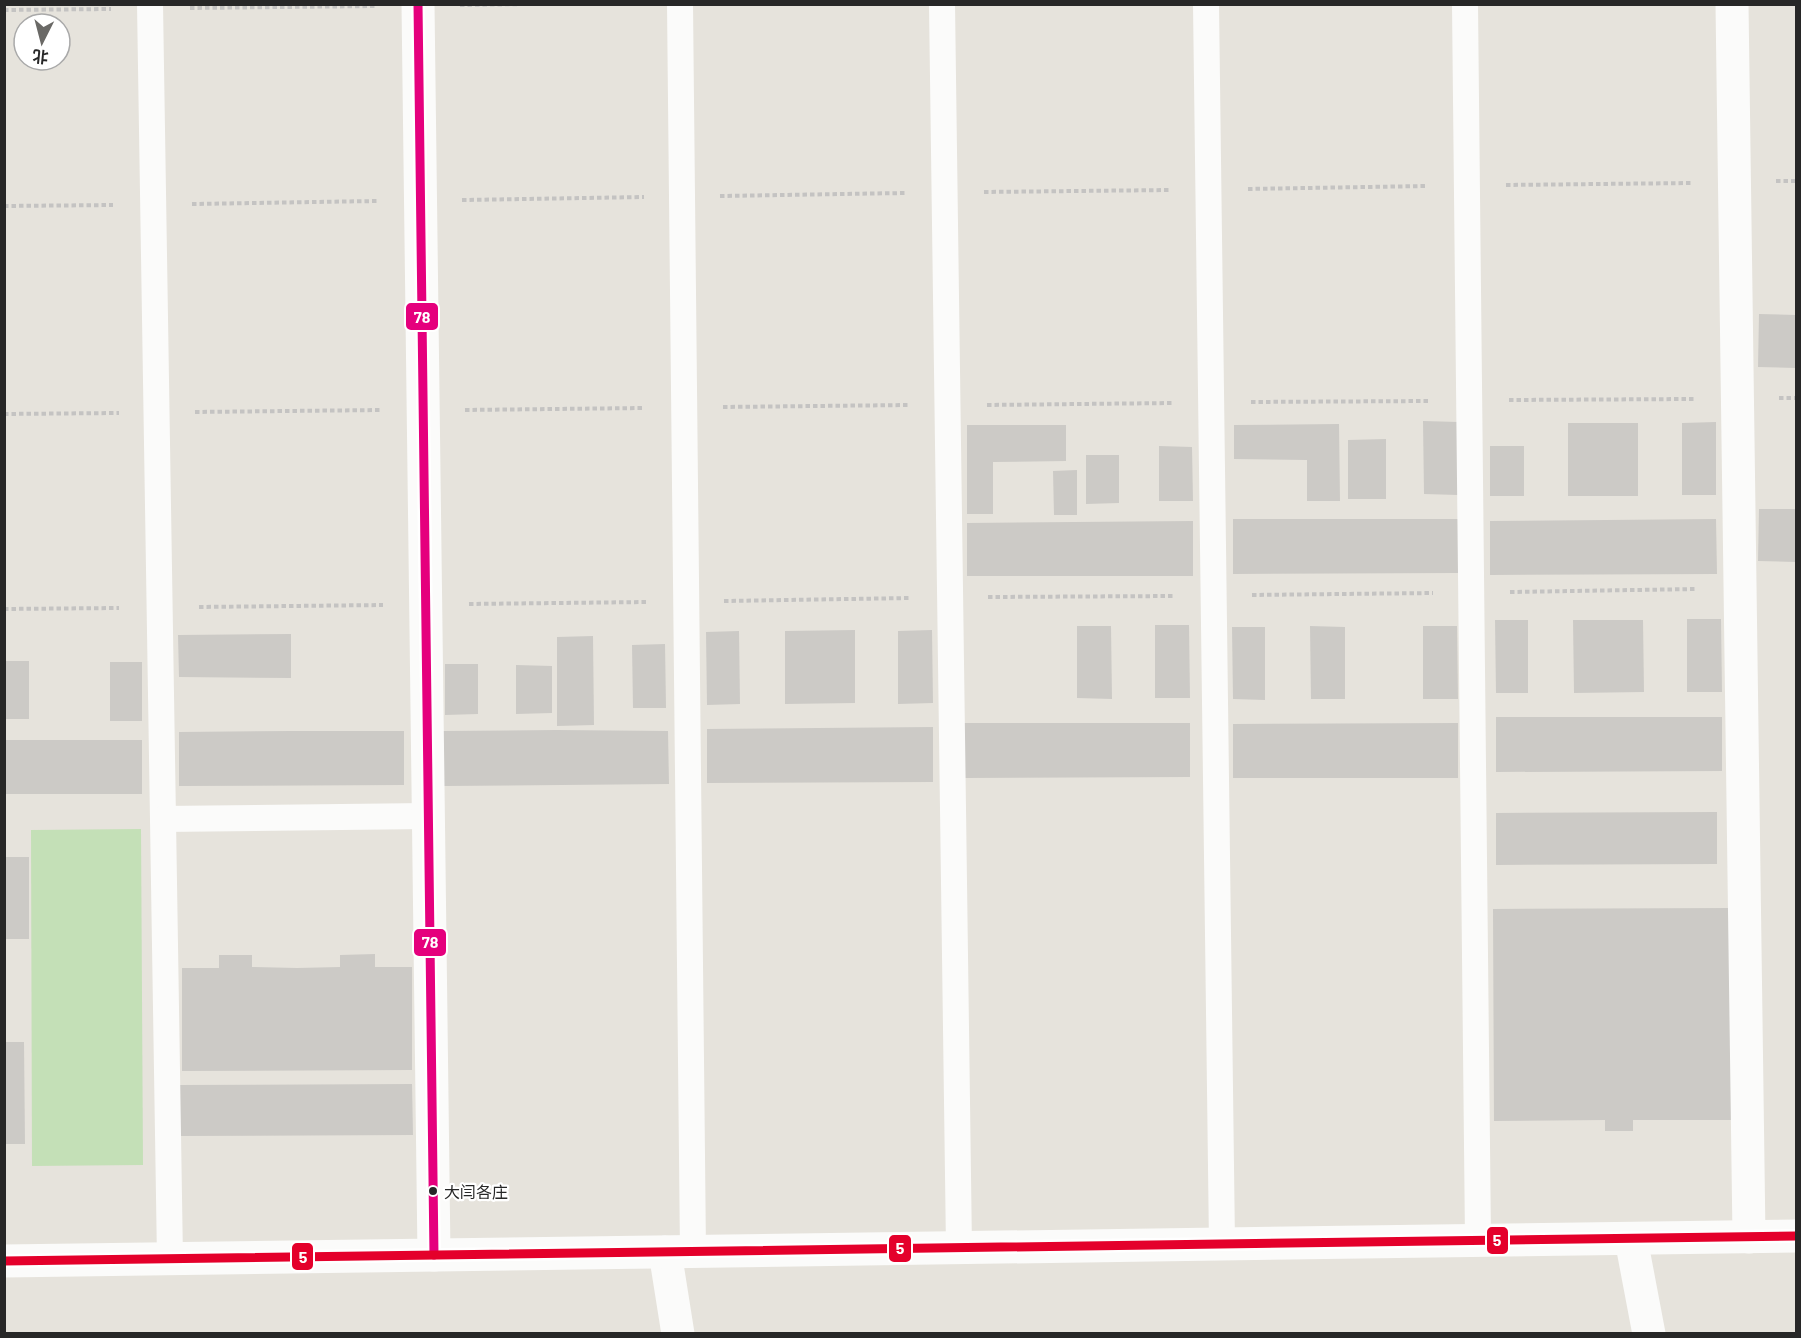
<svg xmlns="http://www.w3.org/2000/svg" width="1801" height="1338" viewBox="0 0 1801 1338" font-family="Barlow,'Noto Sans SC',sans-serif">
	<rect width="100%" height="100%" fill="#e6e3dc"/>
	<polygon fill="#c4e0b7" points="141,829 143,1165 32,1166 31,830"/>
	<g fill="#cccac6">
		<polygon points="1759,314 1796,315 1796,368 1758,367"/>
		<polygon points="1423,421 1458,422 1458,495 1424,494"/>
		<polygon points="1716,422 1716,495 1682,495 1682,423"/>
		<rect x="1568" y="423" width="70" height="73"/>
		<polygon points="1339,424 1340,501 1307,501 1307,460 1234,459 1234,425"/>
		<polygon points="967,425 1066,425 1066,461 993,462 993,514 967,514"/>
		<polygon points="1386,439 1386,499 1348,499 1348,440"/>
		<polygon points="1159,446 1192,447 1193,501 1159,501"/>
		<rect x="1490" y="446" width="34" height="50"/>
		<polygon points="1086,455 1119,455 1119,503 1086,504"/>
		<polygon points="1077,470 1077,515 1054,515 1053,471"/>
		<polygon points="1759,509 1796,509 1796,562 1758,561"/>
		<polygon points="1233,519 1458,519 1458,573 1233,574"/>
		<polygon points="1716,519 1717,574 1490,575 1490,521"/>
		<polygon points="1193,521 1193,576 967,576 967,523"/>
		<polygon points="1687,619 1721,619 1722,692 1687,692"/>
		<polygon points="1495,620 1528,620 1528,693 1496,693"/>
		<polygon points="1573,620 1643,620 1644,692 1574,693"/>
		<polygon points="1155,625 1189,625 1190,698 1155,698"/>
		<polygon points="1077,626 1111,626 1112,699 1077,698"/>
		<polygon points="1310,626 1345,627 1345,699 1311,699"/>
		<polygon points="1423,626 1457,626 1458,699 1423,699"/>
		<polygon points="1232,627 1265,627 1265,700 1233,699"/>
		<polygon points="855,630 855,703 785,704 785,631"/>
		<polygon points="932,630 933,703 898,704 898,631"/>
		<polygon points="739,631 740,704 707,705 706,632"/>
		<polygon points="291,634 291,678 179,677 178,635"/>
		<polygon points="593,636 594,725 557,726 557,637"/>
		<polygon points="665,644 666,708 633,708 632,645"/>
		<rect x="4" y="661" width="25" height="58"/>
		<rect x="110" y="662" width="32" height="59"/>
		<polygon points="445,664 478,664 478,714 445,715"/>
		<polygon points="516,665 552,666 552,713 516,714"/>
		<polygon points="1496,717 1722,717 1722,771 1496,772"/>
		<polygon points="964,723 1190,723 1190,777 965,778"/>
		<polygon points="1458,723 1458,778 1233,778 1233,724"/>
		<polygon points="933,727 933,782 707,783 707,729"/>
		<polygon points="556,730 668,731 669,784 444,786 443,731"/>
		<polygon points="292,731 404,731 404,785 179,786 179,732"/>
		<rect x="4" y="740" width="138" height="54"/>
		<polygon points="1717,812 1717,864 1496,865 1496,813"/>
		<rect x="4" y="857" width="25" height="82"/>
		<polygon points="1733,908 1734,1120 1633,1120 1633,1131 1605,1131 1605,1120 1494,1121 1493,909"/>
		<polygon points="375,954 375,967 412,967 412,1070 182,1071 182,968 219,968 219,955 252,955 252,967 297,968 340,967 340,955"/>
		<polygon points="4,1042 24,1042 25,1144 4,1144"/>
		<polygon points="412,1084 413,1135 177,1136 177,1085"/>
	</g>
	<g fill="none" stroke-linecap="round" stroke-linejoin="round">
		<g stroke="#c4c3c2" stroke-width="4" stroke-dasharray="4.5 3" stroke-linecap="butt">
			<polyline points="460,5 528,4"/>
			<polyline points="190,8 375,6"/>
			<polyline points="4,10 111,9"/>
			<polyline points="1776,181 1796,181"/>
			<polyline points="1506,185 1691,183"/>
			<polyline points="1248,189 1427,186"/>
			<polyline points="984,192 1169,190"/>
			<polyline points="720,196 905,193"/>
			<polyline points="462,200 644,197"/>
			<polyline points="192,204 377,201"/>
			<polyline points="4,206 113,205"/>
			<polyline points="1779,398 1796,398"/>
			<polyline points="1509,400 1694,399"/>
			<polyline points="1251,402 1430,401"/>
			<polyline points="987,405 1172,403"/>
			<polyline points="723,407 908,405"/>
			<polyline points="465,410 644,408"/>
			<polyline points="195,412 380,410"/>
			<polyline points="4,414 119,413"/>
			<polyline points="1510,592 1697,589"/>
			<polyline points="1252,595 1433,593"/>
			<polyline points="988,597 1175,596"/>
			<polyline points="724,601 911,598"/>
			<polyline points="469,604 647,602"/>
			<polyline points="199,607 383,605"/>
			<polyline points="4,609 119,608"/>
		</g>
		<g stroke="#fbfbfa" stroke-width="26">
			<polyline points="150,4 170,1259"/>
			<polyline points="680,4 693,1252"/>
			<polyline points="942,4 959,1248"/>
			<polyline points="1206,4 1222,1244"/>
			<polyline points="1465,4 1478,1240"/>
			<polyline points="163,819 428,816"/>
		</g>
		<g stroke="#fbfbfa" stroke-width="33">
			<polyline points="418,4 434,1255"/>
			<polyline points="1732,4 1749,1237"/>
			<polyline points="1631,1239 1649,1334"/>
			<polyline points="665,1252 678,1334"/>
		</g>
		<polyline stroke="#fbfbfa" stroke-width="33" points="4,1261 1796,1236"/>
		<g stroke="#fff" stroke-width="14">
			<polyline id="bus-1" points="418,4 434,1255"/>
		</g>
		<g stroke="#fff" stroke-width="14">
			<polyline id="bus-2" points="4,1261 1796,1236"/>
		</g>
		<use href="#bus-1" stroke="#e5007d" stroke-width="9"/>
		<use href="#bus-2" stroke="#e4002b" stroke-width="9"/>
	</g>
	<circle fill="#272727" stroke="#fff" stroke-width="2" cx="433" cy="1191" r="5"/>
	<g text-anchor="middle" dominant-baseline="central" stroke-width="4.5" stroke-linejoin="round" paint-order="stroke">
		<g font-size="16" fill="#272727" stroke="#fff" text-anchor="start">
			<text x="444" y="1191">大闫各庄</text>
		</g>
	</g>
	<g stroke="#fff" stroke-width="2">
		<rect x="405" y="302" width="34" height="29" rx="6" fill="#e5007d"/>
		<rect x="413" y="928" width="34" height="29" rx="6" fill="#e5007d"/>
		<rect x="1486" y="1226" width="23" height="29" rx="6" fill="#e4002b"/>
		<rect x="888" y="1234" width="24" height="29" rx="6" fill="#e4002b"/>
		<rect x="291" y="1242" width="23" height="29" rx="6" fill="#e4002b"/>
	</g>
	<g font-size="16" text-anchor="middle" font-weight="bold" fill="#fff">
		<text x="422" y="323">78</text>
		<text x="430" y="948">78</text>
		<text x="1497" y="1246">5</text>
		<text x="900" y="1254">5</text>
		<text x="303" y="1263">5</text>
	</g>
	<rect width="1801" height="1338" fill="none" stroke="#272727" stroke-width="12"/>
	<g transform="translate(42 42) rotate(186)"><circle r="28" fill="#ffffff" stroke="#a9a9a9" stroke-width="1.5"/>
	<path d="M0-4.5L10 22L0 15L-10 22Z" fill="#6a6966"/>
	<text y="-9" font-size="16" font-weight="bold" text-anchor="middle" fill="#272727">北</text>
	</g>
</svg>
